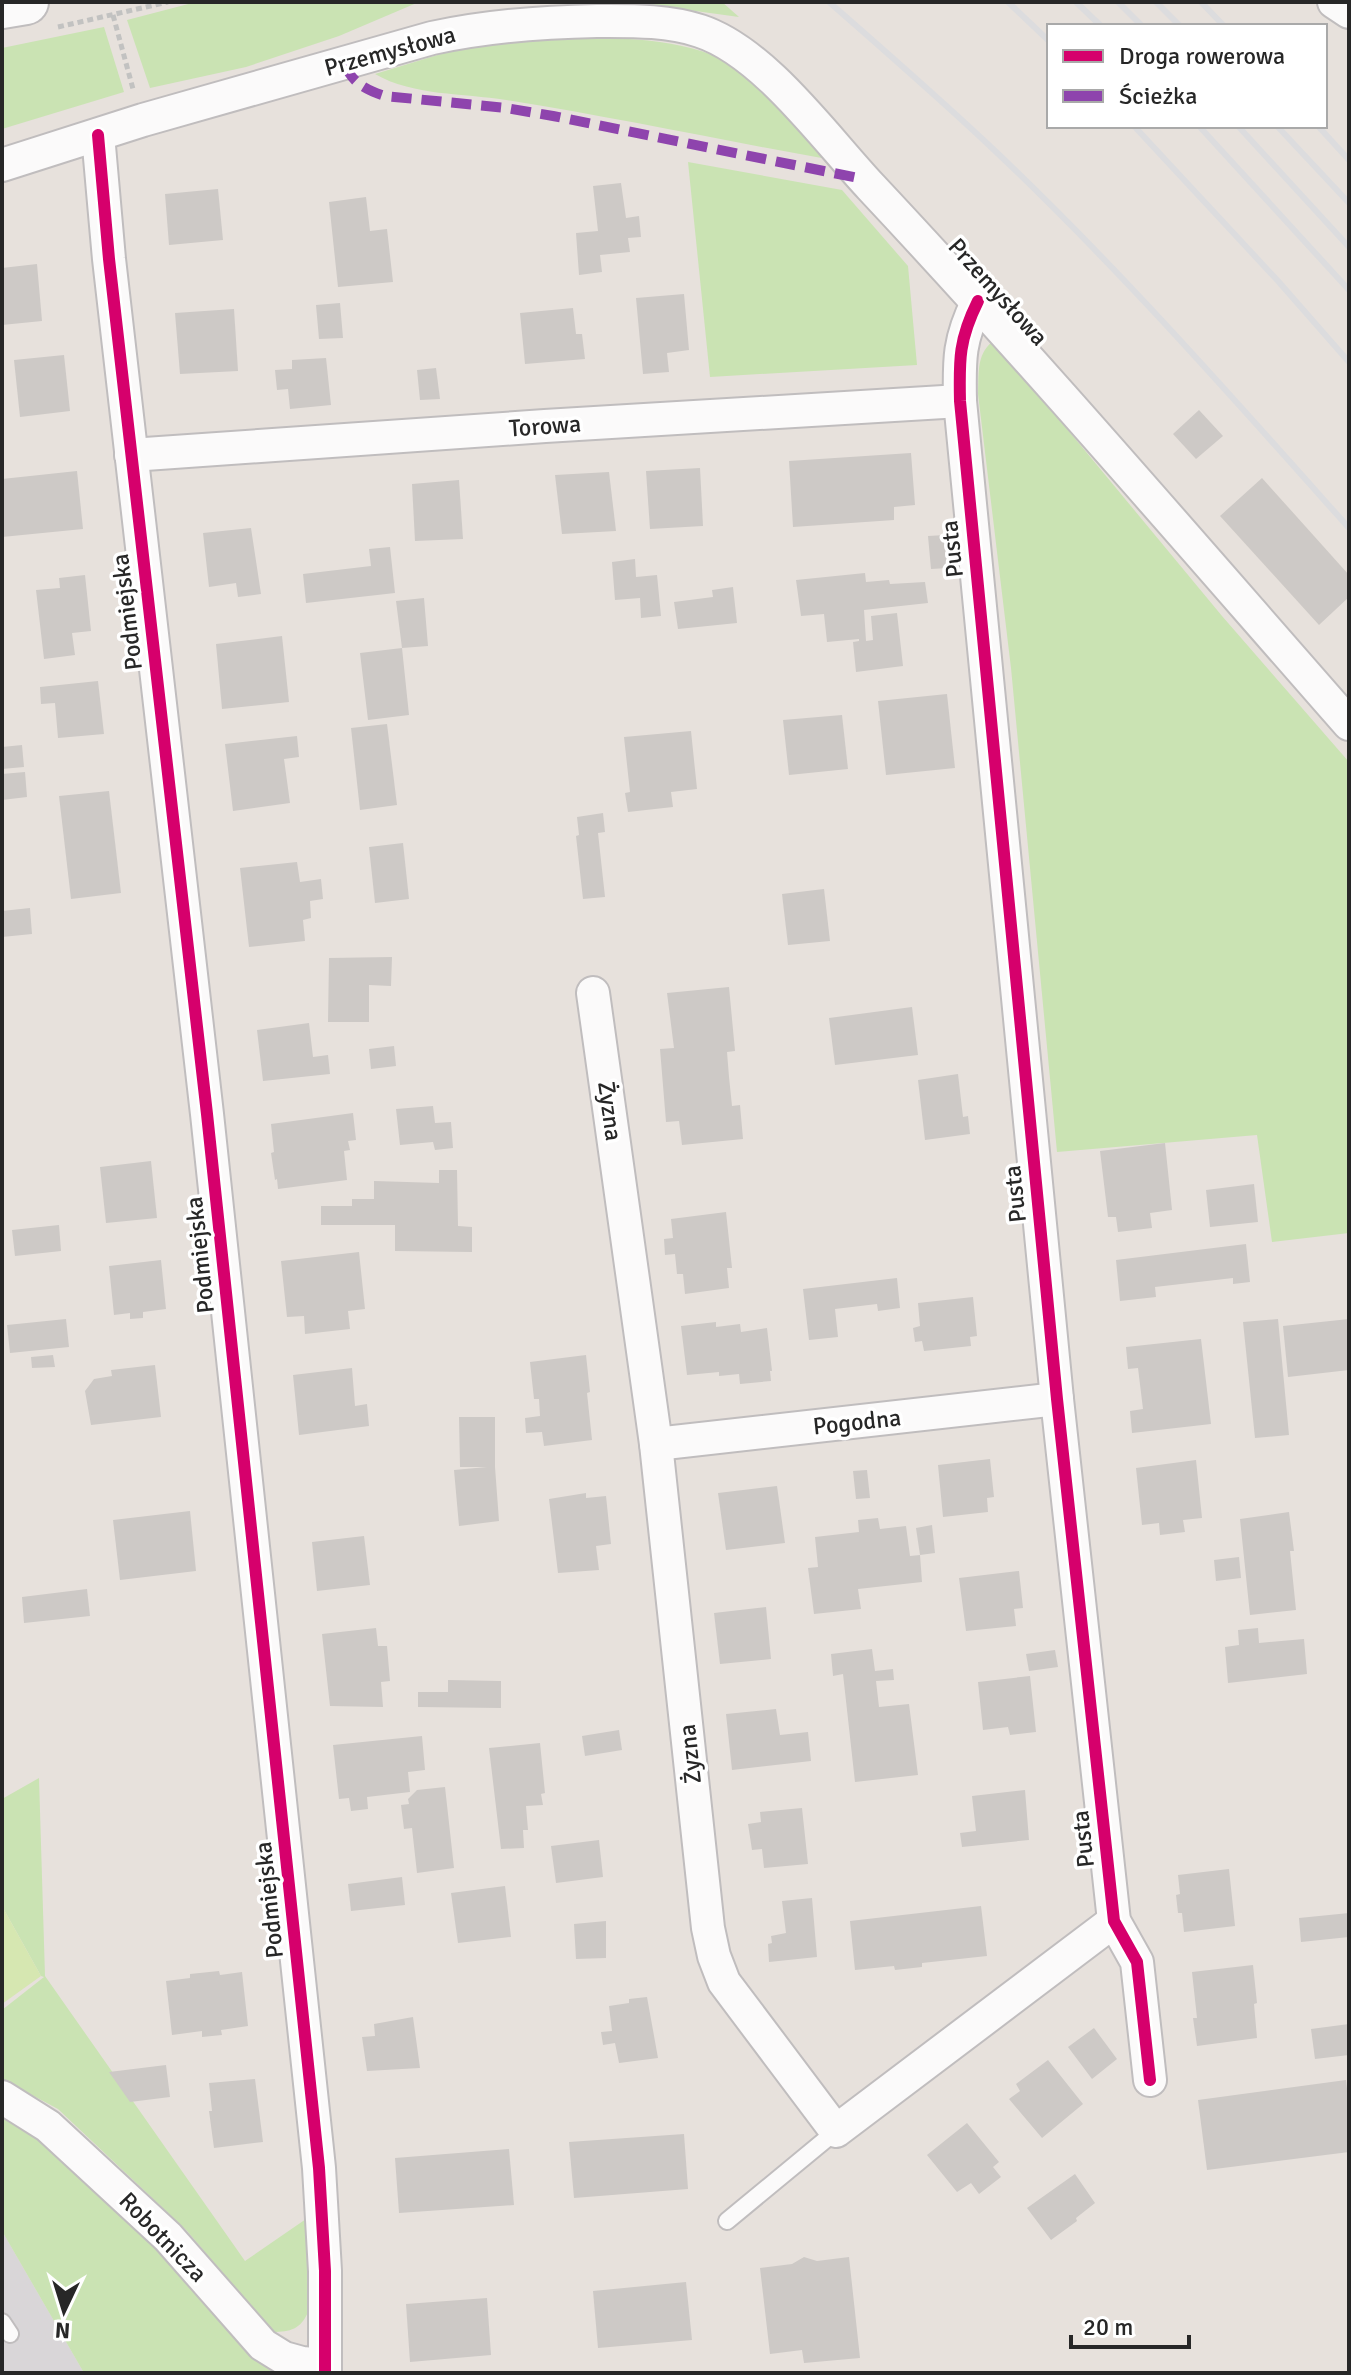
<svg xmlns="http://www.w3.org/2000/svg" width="1351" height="2375" viewBox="0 0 1351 2375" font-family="Signika,sans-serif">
	<rect width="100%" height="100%" fill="#e7e1dc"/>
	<polygon fill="#d9d6d8" points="2,2231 84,2373 2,2373"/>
	<g fill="#cae3b3">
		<polygon points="196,2 419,2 339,36 246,67 150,88 127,20"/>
		<polygon points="630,2 722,2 739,17"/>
		<polygon points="104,27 124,92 2,129 2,48"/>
		<path d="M508,38c68,1 185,-10 238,37 29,26 54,57 81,84 -107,-19 -214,-42 -321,-59 -43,-7 -93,-4 -131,-26l79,-24z"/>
		<polygon points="688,162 842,190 908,266 917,365 710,377"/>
		<path d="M992,342l8,6 222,268 127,146v471l-77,9 -15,-107 -200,17 -46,-484 -33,-274c1,-19 -2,-39 14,-52z"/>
		<path d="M39,1778l6,198 200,285 61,-42 2,93c-7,17 -18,20 -35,20l-86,-101 -129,-122 -56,-30v-69l42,-33 -3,-1 -39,-70v-107z"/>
		<polygon points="2,2117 41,2141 188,2276 239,2344 273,2373 84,2373 2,2231"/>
	</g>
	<polygon fill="#d6e7b1" points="2,1906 41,1976 2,2004"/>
	<g fill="#cdc9c6">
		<polygon points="621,183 626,218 639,216 641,237 628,238 630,252 600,255 602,272 579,275 576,233 598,231 593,186"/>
		<polygon points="218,189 223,240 169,245 165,194"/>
		<polygon points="366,197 370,231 387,229 393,282 338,287 329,202"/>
		<polygon points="37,264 42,321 2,325 2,268"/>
		<polygon points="684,294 689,350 667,353 669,372 643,374 636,298"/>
		<polygon points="340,303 343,338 319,339 316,305"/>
		<polygon points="573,308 576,334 582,334 585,359 525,364 520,313"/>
		<polygon points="234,309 238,371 180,374 175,313"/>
		<polygon points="64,355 70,411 20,417 14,360"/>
		<polygon points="326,358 331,405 290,409 288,389 277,390 275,370 292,369 292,360"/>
		<polygon points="436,368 440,399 420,400 417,370"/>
		<polygon points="1199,410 1223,436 1196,459 1173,434"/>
		<polygon points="911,453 915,505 894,507 894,520 793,527 789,461"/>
		<polygon points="700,468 703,526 650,529 646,471"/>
		<polygon points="77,471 83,529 2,537 2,479"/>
		<polygon points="609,472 616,531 562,534 555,475"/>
		<polygon points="1262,478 1349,575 1349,597 1319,625 1220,516"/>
		<polygon points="459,480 463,539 415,541 412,484"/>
		<polygon points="251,528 261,594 238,597 236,583 209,587 203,533"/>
		<polygon points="945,535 948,568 931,569 928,536"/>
		<polygon points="390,547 395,593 306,603 303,574 371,566 369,549"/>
		<polygon points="635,559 636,577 657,575 661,616 641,618 640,598 615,600 612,562"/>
		<polygon points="865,573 866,582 889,580 890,584 925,582 928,603 864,610 866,641 873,640 871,616 897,613 903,666 856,672 853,642 859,641 859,639 827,642 824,614 801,616 796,580"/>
		<polygon points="85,575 91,631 72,633 75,655 44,659 36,590 60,588 59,578"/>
		<polygon points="733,587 737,623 678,629 674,602 713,597 712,590"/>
		<polygon points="424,598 428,646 402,648 409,715 368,720 360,653 402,648 396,601"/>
		<polygon points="282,636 289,702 222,709 216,644"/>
		<polygon points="98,681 104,734 58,738 55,703 41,704 40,687"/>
		<polygon points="947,694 955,768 886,775 878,701"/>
		<polygon points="842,715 848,769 789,775 783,720"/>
		<polygon points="387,724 397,805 360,810 351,728"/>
		<polygon points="691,731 697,789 671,792 673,807 628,812 625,793 630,792 624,737"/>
		<polygon points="297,736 299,757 284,759 290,803 233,811 225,744"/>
		<polygon points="22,745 24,767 2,769 2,747"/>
		<polygon points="25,772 27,797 2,800 2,774"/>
		<polygon points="109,791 121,893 71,899 59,796"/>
		<polygon points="603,813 605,832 598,833 605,897 583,899 576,836 579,835 577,817"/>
		<polygon points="403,843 409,899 375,903 369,847"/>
		<polygon points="297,862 300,882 321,879 323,899 310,901 311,918 303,920 305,941 249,947 240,868"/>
		<polygon points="824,889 830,941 788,945 782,894"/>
		<polygon points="30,908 32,934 2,937 2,911"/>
		<polygon points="392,957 391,986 369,985 369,1022 328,1022 329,958"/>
		<polygon points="729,987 735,1051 727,1052 729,1077 732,1106 740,1105 743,1139 682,1145 679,1121 666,1122 660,1049 674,1048 667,993"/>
		<polygon points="912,1007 918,1055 835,1065 829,1018"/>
		<polygon points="309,1023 313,1057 328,1055 330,1074 263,1081 257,1030"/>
		<polygon points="394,1046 396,1066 371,1069 369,1049"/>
		<polygon points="958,1074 963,1117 968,1116 970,1134 925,1140 918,1080"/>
		<polygon points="433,1106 435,1123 451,1122 453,1148 435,1150 433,1142 400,1145 396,1109"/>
		<polygon points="353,1113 356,1140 348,1141 350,1150 344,1151 347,1180 278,1189 277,1179 275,1180 271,1153 274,1152 271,1124"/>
		<polygon points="1165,1143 1172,1210 1150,1213 1152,1228 1118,1232 1116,1217 1108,1217 1100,1151"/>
		<polygon points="151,1161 157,1218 106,1223 100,1167"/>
		<polygon points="439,1170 457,1170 458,1226 472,1227 472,1252 395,1251 395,1225 321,1225 321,1206 352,1206 352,1199 374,1199 374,1181 439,1183"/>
		<polygon points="1254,1184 1258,1222 1210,1227 1206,1190"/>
		<polygon points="726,1212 732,1268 727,1268 729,1288 685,1294 683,1274 677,1274 675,1254 665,1255 664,1239 673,1238 671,1219"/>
		<polygon points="59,1225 61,1251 15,1256 12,1230"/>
		<polygon points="1246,1244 1250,1282 1233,1284 1233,1278 1155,1287 1156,1297 1120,1301 1116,1260"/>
		<polygon points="359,1252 365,1309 348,1311 350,1329 305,1334 304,1316 287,1317 281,1261"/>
		<polygon points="161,1260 166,1309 143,1312 143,1318 130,1319 130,1313 114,1315 109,1266"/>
		<polygon points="897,1278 900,1308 878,1311 877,1304 835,1309 838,1337 809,1340 803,1289"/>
		<polygon points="973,1297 977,1336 970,1337 971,1346 924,1351 922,1341 915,1342 913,1328 920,1326 918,1303"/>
		<polygon points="66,1319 69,1347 10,1353 7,1325"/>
		<polygon points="1278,1319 1289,1435 1255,1438 1243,1322"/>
		<polygon points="1349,1319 1349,1370 1288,1377 1283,1326"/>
		<polygon points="716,1322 716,1327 740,1324 741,1332 767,1328 772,1371 770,1371 771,1381 740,1384 739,1374 719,1376 719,1372 687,1375 681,1326"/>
		<polygon points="1201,1339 1211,1424 1132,1433 1130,1411 1143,1409 1138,1368 1128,1369 1126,1347"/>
		<polygon points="53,1355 55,1367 32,1368 31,1357"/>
		<polygon points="586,1355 590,1392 587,1393 592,1440 544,1446 542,1432 526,1433 525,1418 540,1416 539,1399 534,1399 530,1362"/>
		<polygon points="155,1365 161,1417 91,1425 85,1391 94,1379 112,1376 111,1370"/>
		<polygon points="352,1368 355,1406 367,1404 369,1426 299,1435 293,1375"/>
		<polygon points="459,1417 495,1417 495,1467 499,1521 459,1526 454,1470 487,1467 460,1467"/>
		<polygon points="990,1459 994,1497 987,1498 988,1512 943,1517 938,1465"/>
		<polygon points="1196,1460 1202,1518 1183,1520 1185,1532 1160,1535 1159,1523 1142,1525 1136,1468"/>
		<polygon points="867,1470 870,1498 856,1499 853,1471"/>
		<polygon points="777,1486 785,1543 726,1550 718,1493"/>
		<polygon points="586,1493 586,1498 606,1496 611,1544 596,1546 599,1570 558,1573 549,1499"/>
		<polygon points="190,1511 196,1571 120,1580 113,1520"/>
		<polygon points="1289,1512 1294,1551 1290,1551 1296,1610 1250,1615 1240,1519"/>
		<polygon points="878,1518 880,1529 906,1526 910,1556 920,1555 922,1582 858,1589 861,1609 814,1614 808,1568 818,1567 815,1537 859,1532 858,1520"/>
		<polygon points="932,1525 935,1553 920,1555 916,1528"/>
		<polygon points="364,1536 370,1585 317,1591 312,1542"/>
		<polygon points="1239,1557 1241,1578 1216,1581 1214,1560"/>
		<polygon points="1019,1571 1023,1608 1014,1609 1016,1626 966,1631 959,1578"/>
		<polygon points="87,1589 90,1616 24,1623 22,1597"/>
		<polygon points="766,1607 771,1659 720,1664 714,1613"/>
		<polygon points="376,1628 378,1646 387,1646 390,1681 381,1682 383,1707 330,1706 322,1634"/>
		<polygon points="1258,1628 1259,1643 1304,1639 1307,1674 1228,1683 1225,1647 1239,1645 1238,1630"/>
		<polygon points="872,1649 875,1671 893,1669 894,1680 876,1681 879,1707 909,1704 918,1775 855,1782 843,1674 833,1676 831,1654"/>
		<polygon points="1055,1650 1058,1667 1029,1671 1026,1654"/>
		<polygon points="1030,1676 1036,1732 1010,1735 1008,1727 983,1730 978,1682"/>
		<polygon points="448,1680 501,1681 501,1708 418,1707 418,1692 448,1692"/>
		<polygon points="776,1709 780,1735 808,1732 811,1761 732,1770 726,1714"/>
		<polygon points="619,1730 622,1750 585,1756 582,1736"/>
		<polygon points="422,1736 425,1770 408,1772 410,1792 367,1797 368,1809 351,1811 349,1798 339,1799 333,1745"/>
		<polygon points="540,1743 545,1793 541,1794 543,1805 526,1806 528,1830 523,1830 524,1848 501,1849 489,1748"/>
		<polygon points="445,1787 454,1868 417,1873 412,1828 404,1829 401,1805 409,1804 408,1799 417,1790"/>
		<polygon points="1025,1790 1029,1840 962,1847 960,1833 976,1831 972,1796"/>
		<polygon points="802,1808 808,1864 764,1868 762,1849 752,1850 748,1824 761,1822 760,1812"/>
		<polygon points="599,1840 603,1877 556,1883 551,1846"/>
		<polygon points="1229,1869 1235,1926 1184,1932 1182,1913 1178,1913 1176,1895 1180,1894 1178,1875"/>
		<polygon points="402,1877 405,1905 351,1911 348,1884"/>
		<polygon points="505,1886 511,1937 458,1943 451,1893"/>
		<polygon points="812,1898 817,1957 769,1962 768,1944 772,1943 771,1936 786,1933 782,1901"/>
		<polygon points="981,1906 987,1956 922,1963 922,1967 895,1970 894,1966 855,1970 850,1921"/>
		<polygon points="1349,1913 1349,1937 1301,1942 1299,1918"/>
		<polygon points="606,1921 606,1958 576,1959 574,1924"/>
		<polygon points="1253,1965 1257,2003 1254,2004 1257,2038 1197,2046 1193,2018 1197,2018 1192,1972"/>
		<polygon points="219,1971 220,1975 242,1972 248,2026 221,2030 222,2035 202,2037 202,2031 172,2035 166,1981 190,1978 190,1974"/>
		<polygon points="647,1997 658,2058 619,2063 615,2043 603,2045 601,2032 612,2031 609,2006 629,2003 629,1999"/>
		<polygon points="413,2017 420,2068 367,2071 362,2037 375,2036 374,2024"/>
		<polygon points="1349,2024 1349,2055 1315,2059 1311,2029"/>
		<polygon points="1094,2028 1117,2059 1092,2079 1068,2047"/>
		<polygon points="1048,2060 1083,2104 1042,2138 1009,2099 1020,2091 1016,2084"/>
		<polygon points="166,2065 170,2097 130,2102 109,2072"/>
		<polygon points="255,2079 263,2142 214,2148 209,2111 212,2111 209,2083"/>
		<polygon points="1346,2080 1349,2106 1349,2152 1207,2170 1198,2100"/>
		<polygon points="967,2123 999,2162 993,2167 1001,2177 979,2194 971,2183 957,2192 927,2155"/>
		<polygon points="684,2134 688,2189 574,2198 569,2142"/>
		<polygon points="509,2149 514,2205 399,2213 395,2158"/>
		<polygon points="1075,2174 1095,2203 1076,2218 1077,2221 1051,2240 1027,2208"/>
		<polygon points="804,2257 817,2261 849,2257 860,2358 804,2363 802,2350 770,2354 760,2268 792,2264"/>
		<polygon points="686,2282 692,2340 598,2348 593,2291"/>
		<polygon points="487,2298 491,2355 410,2362 406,2304"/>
	</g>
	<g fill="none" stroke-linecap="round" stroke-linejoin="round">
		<g stroke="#c0bdbe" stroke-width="20">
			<g id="service">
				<polyline points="727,2221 836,2131"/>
				<polyline points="2,2322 10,2334"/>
			</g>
		</g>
		<g stroke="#c0bdbe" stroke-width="36">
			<g id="minor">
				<polyline points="1334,2 1349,12"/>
				<polyline points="98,135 109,259 207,1114 319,2168 325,2271 325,2373"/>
				<path d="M2,165l141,-45 289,-82c55,-12 108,-16 165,-17 34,0 70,-1 103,10 64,21 125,107 171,156 164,175 320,357 478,537"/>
				<path d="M978,301c-19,38 -19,58 -18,100l97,998 57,522 23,41 13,118"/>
				<polyline points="131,455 545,426 960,401"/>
				<polyline points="593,993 656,1444 708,1928 714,1956 724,1982 836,2131 1114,1921"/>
				<polyline points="656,1444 1057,1399"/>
				<polyline points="2,2097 48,2126 168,2237 263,2345 284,2358 302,2363 325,2365"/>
			</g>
		</g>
		<g stroke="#c0bdbe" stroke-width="48">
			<polyline id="secondary" points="2,6 26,2"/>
		</g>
		<g stroke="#c2c2c1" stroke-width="5" stroke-dasharray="6 4" stroke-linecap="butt">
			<polyline points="113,15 133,89"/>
			<polyline points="58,27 168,2"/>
		</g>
		<use href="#service" stroke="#fbfafa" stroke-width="16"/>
		<use href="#minor" stroke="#fbfafa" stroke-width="32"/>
		<use href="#secondary" stroke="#fbfafa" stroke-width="44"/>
		<g stroke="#dcdcde" stroke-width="6">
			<path d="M829,2c55,48 110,96 163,146 126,119 242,251 357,380"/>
			<polyline points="1008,2 1049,41"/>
			<polyline points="1076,2 1101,26"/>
			<polyline points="1118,2 1142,26"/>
			<polyline points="1156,2 1180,26"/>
			<polyline points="1201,2 1224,26"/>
			<polyline points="1134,126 1278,281 1349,362"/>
			<polyline points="1199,126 1349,290"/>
			<polyline points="1238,126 1349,247"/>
			<polyline points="1277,126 1349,203"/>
			<polyline points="1318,126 1349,160"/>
		</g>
		<path stroke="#8e44ad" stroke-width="10" stroke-dasharray="20 10" stroke-linecap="butt" d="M345,64c6,18 21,26 40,32l121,12 47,8 310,63"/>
		<g stroke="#fff" stroke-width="17">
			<g id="cycleway">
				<polyline points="98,135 109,259 207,1114 319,2168 325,2271 325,2373"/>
				<path d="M978,301c-19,38 -19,58 -18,100l97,998 57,522 23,41 13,118"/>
			</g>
		</g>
		<use href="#cycleway" stroke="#d6006c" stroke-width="12"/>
	</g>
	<g text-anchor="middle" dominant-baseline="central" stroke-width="7" stroke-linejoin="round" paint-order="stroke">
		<g font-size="24" fill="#272727" stroke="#fff">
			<text transform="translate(390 51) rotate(-15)">Przemysłowa</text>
			<text transform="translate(998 292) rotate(48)">Przemysłowa</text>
			<text transform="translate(545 426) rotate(-4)">Torowa</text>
			<text transform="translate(952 549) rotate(-96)">Pusta</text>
			<text transform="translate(127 612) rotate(-97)">Podmiejska</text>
			<text transform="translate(610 1111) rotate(82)">Żyzna</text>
			<text transform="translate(1015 1194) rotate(-96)">Pusta</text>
			<text transform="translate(200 1255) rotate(-96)">Podmiejska</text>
			<text transform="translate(857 1422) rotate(-6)">Pogodna</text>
			<text transform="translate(690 1754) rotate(-96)">Żyzna</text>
			<text transform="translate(1083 1839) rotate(-96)">Pusta</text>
			<text transform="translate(269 1900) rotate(-96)">Podmiejska</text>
			<text transform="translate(163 2237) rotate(46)">Robotnicza</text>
		</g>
	</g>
	<rect width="1351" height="2375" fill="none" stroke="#272727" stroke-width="8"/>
	<rect x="1047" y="24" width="280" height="104" fill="#ffffff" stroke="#a9a9a9" stroke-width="2"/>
	<rect x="1063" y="50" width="40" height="12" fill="#d6006c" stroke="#a9a9a9" stroke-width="2"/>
	<text x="1119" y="64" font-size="24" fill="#272727">Droga rowerowa</text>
	<rect x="1063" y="90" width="40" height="12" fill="#8e44ad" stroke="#a9a9a9" stroke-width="2"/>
	<text x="1119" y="104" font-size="24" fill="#272727">Ścieżka</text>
	<g transform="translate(64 2311) rotate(184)" stroke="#ffffff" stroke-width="6" paint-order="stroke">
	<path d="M0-6L14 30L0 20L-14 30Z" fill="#272727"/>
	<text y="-12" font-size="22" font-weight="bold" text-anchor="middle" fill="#272727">N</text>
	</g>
	<path d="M1071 2335v12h118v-12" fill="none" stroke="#272727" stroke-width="4"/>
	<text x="1083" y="2335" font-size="24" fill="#272727" stroke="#ffffff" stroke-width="6" paint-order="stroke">20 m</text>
</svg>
